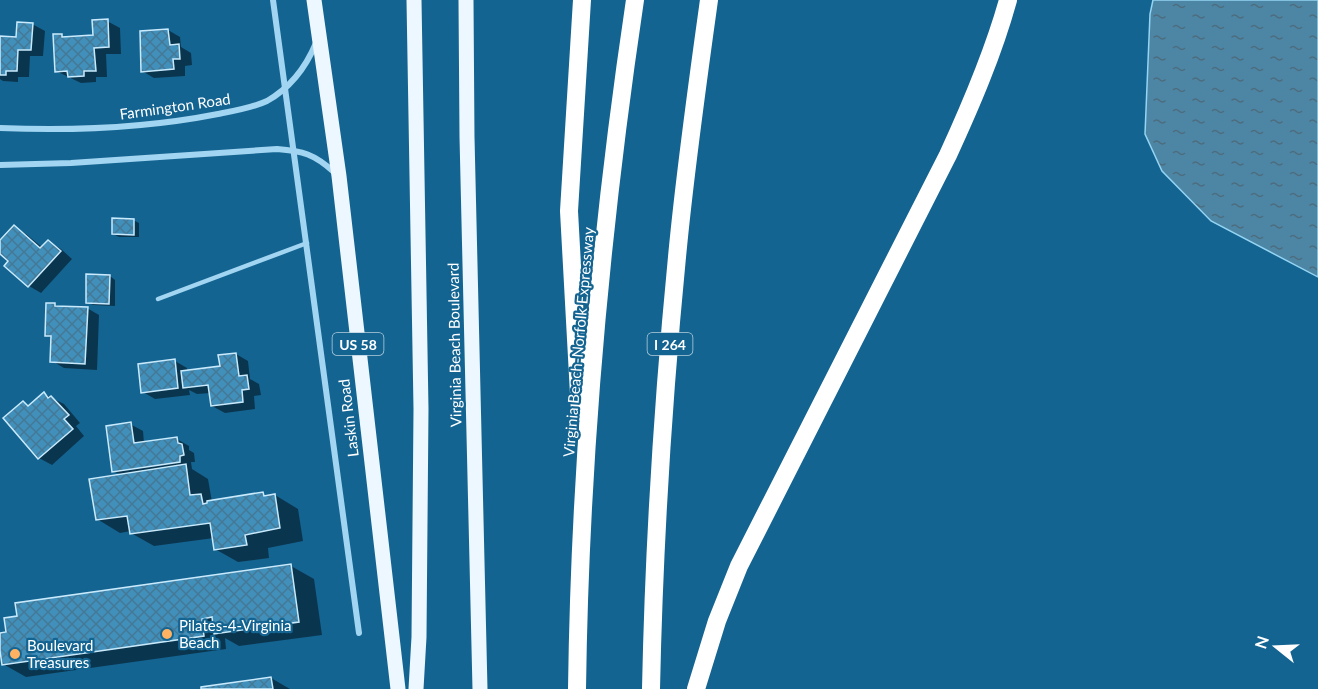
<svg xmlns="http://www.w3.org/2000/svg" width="1318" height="689" viewBox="0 0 1318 689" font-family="Lato,sans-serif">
	<defs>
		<pattern id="water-ripples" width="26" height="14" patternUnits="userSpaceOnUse" patternTransform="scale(1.5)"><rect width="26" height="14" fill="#4d86a5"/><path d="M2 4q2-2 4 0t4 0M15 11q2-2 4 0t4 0" fill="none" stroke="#4d6c7d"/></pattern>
		<pattern id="building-cross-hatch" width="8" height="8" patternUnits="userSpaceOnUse" patternTransform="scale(1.5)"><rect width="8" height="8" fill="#4190bc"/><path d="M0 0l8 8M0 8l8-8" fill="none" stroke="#457895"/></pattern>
	</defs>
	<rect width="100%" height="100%" fill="#146492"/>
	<polygon fill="url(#water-ripples)" stroke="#94d4f4" stroke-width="1.5" points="1153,0 1318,0 1318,277 1211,221 1162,171 1145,134 1150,14"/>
	<g fill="#0007">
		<polygon points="107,21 120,28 121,54 106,54 107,77 96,77 96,82 81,83 56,71 61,35 66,38 94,37"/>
		<polygon points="32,24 45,31 43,56 30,56 29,77 18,77 18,82 3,81 0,79 0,38 18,39"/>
		<polygon points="168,30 180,37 181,47 191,53 192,65 185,66 185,76 154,78 142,71"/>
		<polygon points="133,220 139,223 139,237 119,237 113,234"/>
		<polygon points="14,227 26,234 43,248 49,242 61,249 72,259 41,293 29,286 6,266 10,261 0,252 0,242"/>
		<polygon points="110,276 115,280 115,306 93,305 87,302"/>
		<polygon points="55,305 59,307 87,308 99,315 97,370 64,368 52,361 53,339 47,335"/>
		<polygon points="236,354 248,361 250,379 259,384 261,395 254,396 255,409 225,413 212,406 211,393 197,394 189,390 190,395 155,399 143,392 175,361 187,368 187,371 221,367"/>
		<polygon points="44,394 64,404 80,423 76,426 84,436 52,465 39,458 5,419 23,403 30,406"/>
		<polygon points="130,424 143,431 144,443 177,439 189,446 189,450 194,453 195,462 191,462 192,469 208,479 212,502 263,494 267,496 275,495 298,509 303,541 268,548 269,558 238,562 215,549 214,538 154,546 131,533 131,531 120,533 97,519 122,475 113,471"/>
		<polygon points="291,566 314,579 322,635 239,646 225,638 226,649 26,677 3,664 0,635"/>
		<polygon points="271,678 290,689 203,689"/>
	</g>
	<g fill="url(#building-cross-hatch)" stroke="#c9eafc" stroke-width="1.5">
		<polygon points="108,19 109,47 94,48 96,71 84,71 84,76 68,77 67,71 55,72 53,34 62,34 62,37 93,35 92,20"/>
		<polygon points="17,22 33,23 31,50 18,50 17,71 6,71 6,75 0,75 0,36 16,37"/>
		<polygon points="168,29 170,45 179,44 180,59 173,59 174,69 141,72 140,31"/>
		<polygon points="112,218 134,219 134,235 112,234"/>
		<polygon points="14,225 40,248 48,240 61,251 28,287 4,266 8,261 0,254 0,240"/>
		<polygon points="86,274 110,275 109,304 86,303"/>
		<polygon points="46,303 55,303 55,306 88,307 85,364 50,362 51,336 45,336"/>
		<polygon points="236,353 239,376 247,375 249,389 242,390 243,402 211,406 208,385 183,388 181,371 220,366 218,355"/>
		<polygon points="175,359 178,388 141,393 138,364"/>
		<polygon points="44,392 48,398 51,396 69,415 64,419 73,429 38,459 3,418 23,401 28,406"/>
		<polygon points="131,422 134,443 177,437 178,443 182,444 184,455 180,456 180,462 112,472 106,426"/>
		<polygon points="186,464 190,495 201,494 203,504 207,503 207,501 263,492 264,496 275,494 280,528 245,535 247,545 214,550 210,523 130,534 127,516 96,520 89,479"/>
		<polygon points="291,564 299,622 214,634 212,617 202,619 204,636 2,665 0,651 0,633 6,632 4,618 17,616 15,603"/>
		<polygon points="271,677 273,689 201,689 201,687"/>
	</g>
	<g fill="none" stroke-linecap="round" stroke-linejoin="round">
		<polyline stroke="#a2d5f1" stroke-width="4.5" points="158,299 307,243"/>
		<g stroke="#a2d5f1" stroke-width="6">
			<polyline points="273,0 359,633"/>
			<path d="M0,128c72,3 147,0 218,-14 16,-3 34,-6 49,-13 23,-13 39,-34 49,-58"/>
			<path d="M0,165l71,-2 206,-14c26,2 37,5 57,23"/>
		</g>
		<g stroke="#ecf7ff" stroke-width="15">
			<polyline points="314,0 339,176 398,689"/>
			<polyline points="414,0 421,409 419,637 416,689"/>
			<polyline points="466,0 467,137 480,689"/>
		</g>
		<g stroke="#fff" stroke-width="18">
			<polyline points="580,412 569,211 582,0"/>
			<path d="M577,689c3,-231 24,-461 58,-689"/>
			<path d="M651,689c3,-144 12,-288 26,-432 8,-86 20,-171 32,-257"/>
			<path d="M696,689l21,-68 22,-55 209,-411c23,-50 45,-101 60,-155"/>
		</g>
	</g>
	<g fill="#ffb362" stroke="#146492" stroke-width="2">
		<circle cx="167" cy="634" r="6"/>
		<circle cx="15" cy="654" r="6"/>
	</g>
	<g text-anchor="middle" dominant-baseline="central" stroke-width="4.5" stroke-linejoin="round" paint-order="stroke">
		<g fill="#146492" stroke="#b8d0de" stroke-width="1.5">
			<rect x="332.5" y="333" width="51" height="22" rx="4.5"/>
			<rect x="647.5" y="333" width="45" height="22" rx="4.5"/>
		</g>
		<g font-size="14" font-weight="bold" fill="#fff">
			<text x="358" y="344">US 58</text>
			<text x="670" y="344">I 264</text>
		</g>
		<g font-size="15" fill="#fff" stroke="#146492">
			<text transform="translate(175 106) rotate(-8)">Farmington Road</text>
			<text transform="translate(578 342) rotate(-85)">Virginia Beach-Norfolk Expressway</text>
			<text transform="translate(454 345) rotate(-91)">Virginia Beach Boulevard</text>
			<text transform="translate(348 418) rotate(-97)">Laskin Road</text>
		</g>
		<g font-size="15" fill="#fff" stroke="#146492" text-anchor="start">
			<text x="179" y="625">Pilates-4-Virginia<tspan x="179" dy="17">Beach</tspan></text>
			<text x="27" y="645">Boulevard<tspan x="27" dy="17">Treasures</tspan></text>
		</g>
	</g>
	<g transform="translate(1276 647) rotate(288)" stroke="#146492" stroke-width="4.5" paint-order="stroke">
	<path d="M0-4.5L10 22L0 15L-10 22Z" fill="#ffffff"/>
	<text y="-9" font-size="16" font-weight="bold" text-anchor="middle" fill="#ffffff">N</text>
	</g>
</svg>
